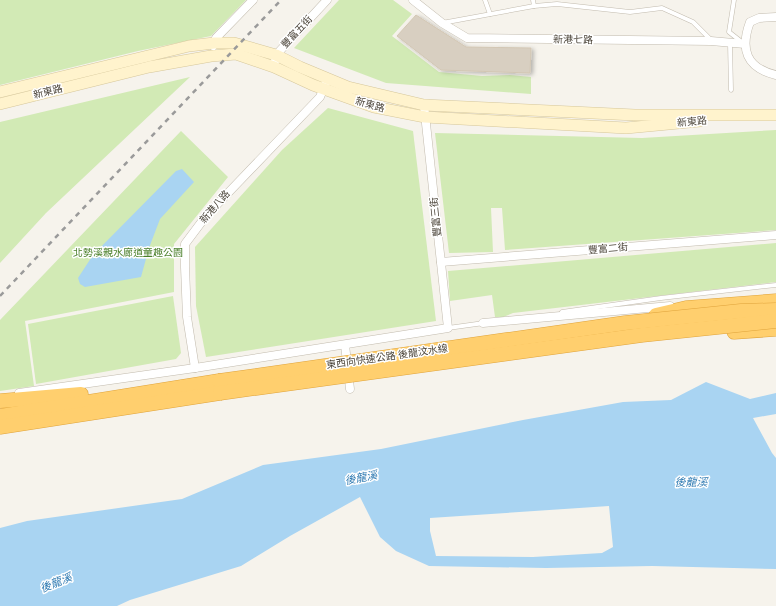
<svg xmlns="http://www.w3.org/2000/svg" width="776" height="606" viewBox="0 0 776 606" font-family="'Varela Round','Noto Sans TC',sans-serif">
	<defs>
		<filter id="shadow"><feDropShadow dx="2.5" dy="1.5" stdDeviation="2" flood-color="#0004"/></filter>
	</defs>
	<rect width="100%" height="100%" fill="#f6f3ec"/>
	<g fill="#d2eab5">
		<polygon points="0,0 246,0 211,36 138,51 0,85"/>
		<polygon points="339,0 393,0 412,14 392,36 439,72 482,76 510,75 531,77 531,94 386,83 294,48"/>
		<polygon points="190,77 46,213 0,263 0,122"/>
		<polygon points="328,108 413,131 436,321 206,357 196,306 195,247 282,150"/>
		<polygon points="776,130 776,230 505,250 502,208 491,208 493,252 449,253 435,133 642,138"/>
		<polygon points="181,131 228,177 174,244 174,292 25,321 34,386 0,391 0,320"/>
		<polygon points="776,243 776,282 513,313 501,318 495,317 492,295 450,301 448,271"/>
		<polygon points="173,296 181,353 176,359 36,384 28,324"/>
	</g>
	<g fill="#a9d4f2" fill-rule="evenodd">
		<polygon points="182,169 194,182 160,219 149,248 141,277 85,287 80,284 78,278 93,255 176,171"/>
		<path d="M706,382l44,17 26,-6v21l-23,4 19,35 4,5v111l-124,-3 -106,2 -117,-2 -33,-15 -16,-14 -20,-40 -70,39 -49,30 -111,34 -13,6h-117v-78l27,-7 155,-22 81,-34 118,-16 142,-29 100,-18 48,-2zM609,506l4,41 -11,6 -69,4 -97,-1 -6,-25v-13z"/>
	</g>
	<polygon fill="#d8cfc1" stroke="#d3c7b4" filter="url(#shadow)" points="416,15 466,47 531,48 530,73 441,70 397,36"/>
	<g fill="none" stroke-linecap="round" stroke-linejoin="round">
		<g stroke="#c2bbae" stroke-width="5">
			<g id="lane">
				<polyline points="485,0 490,14"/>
				<polyline points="533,0 534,6"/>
				<polyline points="734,0 729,32 743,43"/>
				<polyline points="442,23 534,6 557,4 630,12 662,8 693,22 711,40"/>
				<polyline points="730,43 731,90"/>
				<polyline points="562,312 661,298 776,285"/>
				<polyline points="448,328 484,323"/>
			</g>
		</g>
		<g stroke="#c2bbae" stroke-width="9">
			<g id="street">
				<polyline points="413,0 442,23 467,38 711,41 745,44"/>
				<path d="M776,17l-17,1 -9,4c-10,27 -4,46 26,53"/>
				<polyline points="213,46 216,38 253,0"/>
				<polyline points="274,67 276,55 327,0"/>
				<polyline points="441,262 776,235"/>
				<polyline points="483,323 670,306"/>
				<polyline points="345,345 350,389"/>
				<polyline points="195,368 187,317 185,267 185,244 206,216 320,97 325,85"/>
				<polyline points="19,393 195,368 448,328 424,105"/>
			</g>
		</g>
		<g stroke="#d6c79b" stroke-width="12">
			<g id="secondary">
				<polyline points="0,92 189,46 214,43 234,43 276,55 300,67 348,87 424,105 635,115 776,115"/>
				<polyline points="0,104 149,67 211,56 236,54 274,67 313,85 374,107 425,117 626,128 700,121"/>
			</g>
		</g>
		<g stroke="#e0a43c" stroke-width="15">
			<g id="highway">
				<polyline points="656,315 686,308 776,301"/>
				<polyline points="734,332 776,329"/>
				<polyline points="0,401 81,394"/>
				<polyline points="0,416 219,381"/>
				<polyline points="0,427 220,393"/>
			</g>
		</g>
		<use href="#lane" stroke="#fff" stroke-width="4"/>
		<use href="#street" stroke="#fff" stroke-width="8"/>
		<use href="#secondary" stroke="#fff3cd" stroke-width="11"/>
		<use href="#highway" stroke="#ffcf6e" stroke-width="14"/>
		<polyline stroke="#9a9a9a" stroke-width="2.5" stroke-dasharray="5 5" stroke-linecap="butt" points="0,296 281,0"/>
		<g stroke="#e0a43c" stroke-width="15" stroke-linecap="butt">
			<g id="highway-bridge">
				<polyline points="219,381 625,323 741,311 776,310"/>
				<polyline points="220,393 642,335 776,321"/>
			</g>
		</g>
		<use href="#highway-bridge" stroke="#ffcf6e" stroke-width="14"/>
	</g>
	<g text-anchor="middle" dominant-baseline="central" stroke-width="3" stroke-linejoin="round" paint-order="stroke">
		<g font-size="10" fill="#4b4439" stroke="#fff">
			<text transform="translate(297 32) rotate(-47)">豐富五街</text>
			<text transform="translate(573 40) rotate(1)">新港七路</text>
			<text transform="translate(48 92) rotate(-14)">新東路</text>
			<text transform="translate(370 105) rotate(16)">新東路</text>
			<text transform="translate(692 122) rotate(-5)">新東路</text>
			<text transform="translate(215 207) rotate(-49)">新港八路</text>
			<text transform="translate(436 217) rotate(-96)">豐富三街</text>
			<text transform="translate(608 249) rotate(-5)">豐富二街</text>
			<text transform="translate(387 357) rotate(-8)">東西向快速公路 後龍汶水線</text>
		</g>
		<g font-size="10" fill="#4a7f2a" stroke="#fff">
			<text x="128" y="253">北勢溪親水廊道童趣公園</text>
		</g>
		<g font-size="11" font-style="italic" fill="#2e7ab2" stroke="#fff">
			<text transform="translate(361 478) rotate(-11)">後龍溪</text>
			<text x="691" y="482">後龍溪</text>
			<text transform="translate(56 583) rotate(-22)">後龍溪</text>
		</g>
	</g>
</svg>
